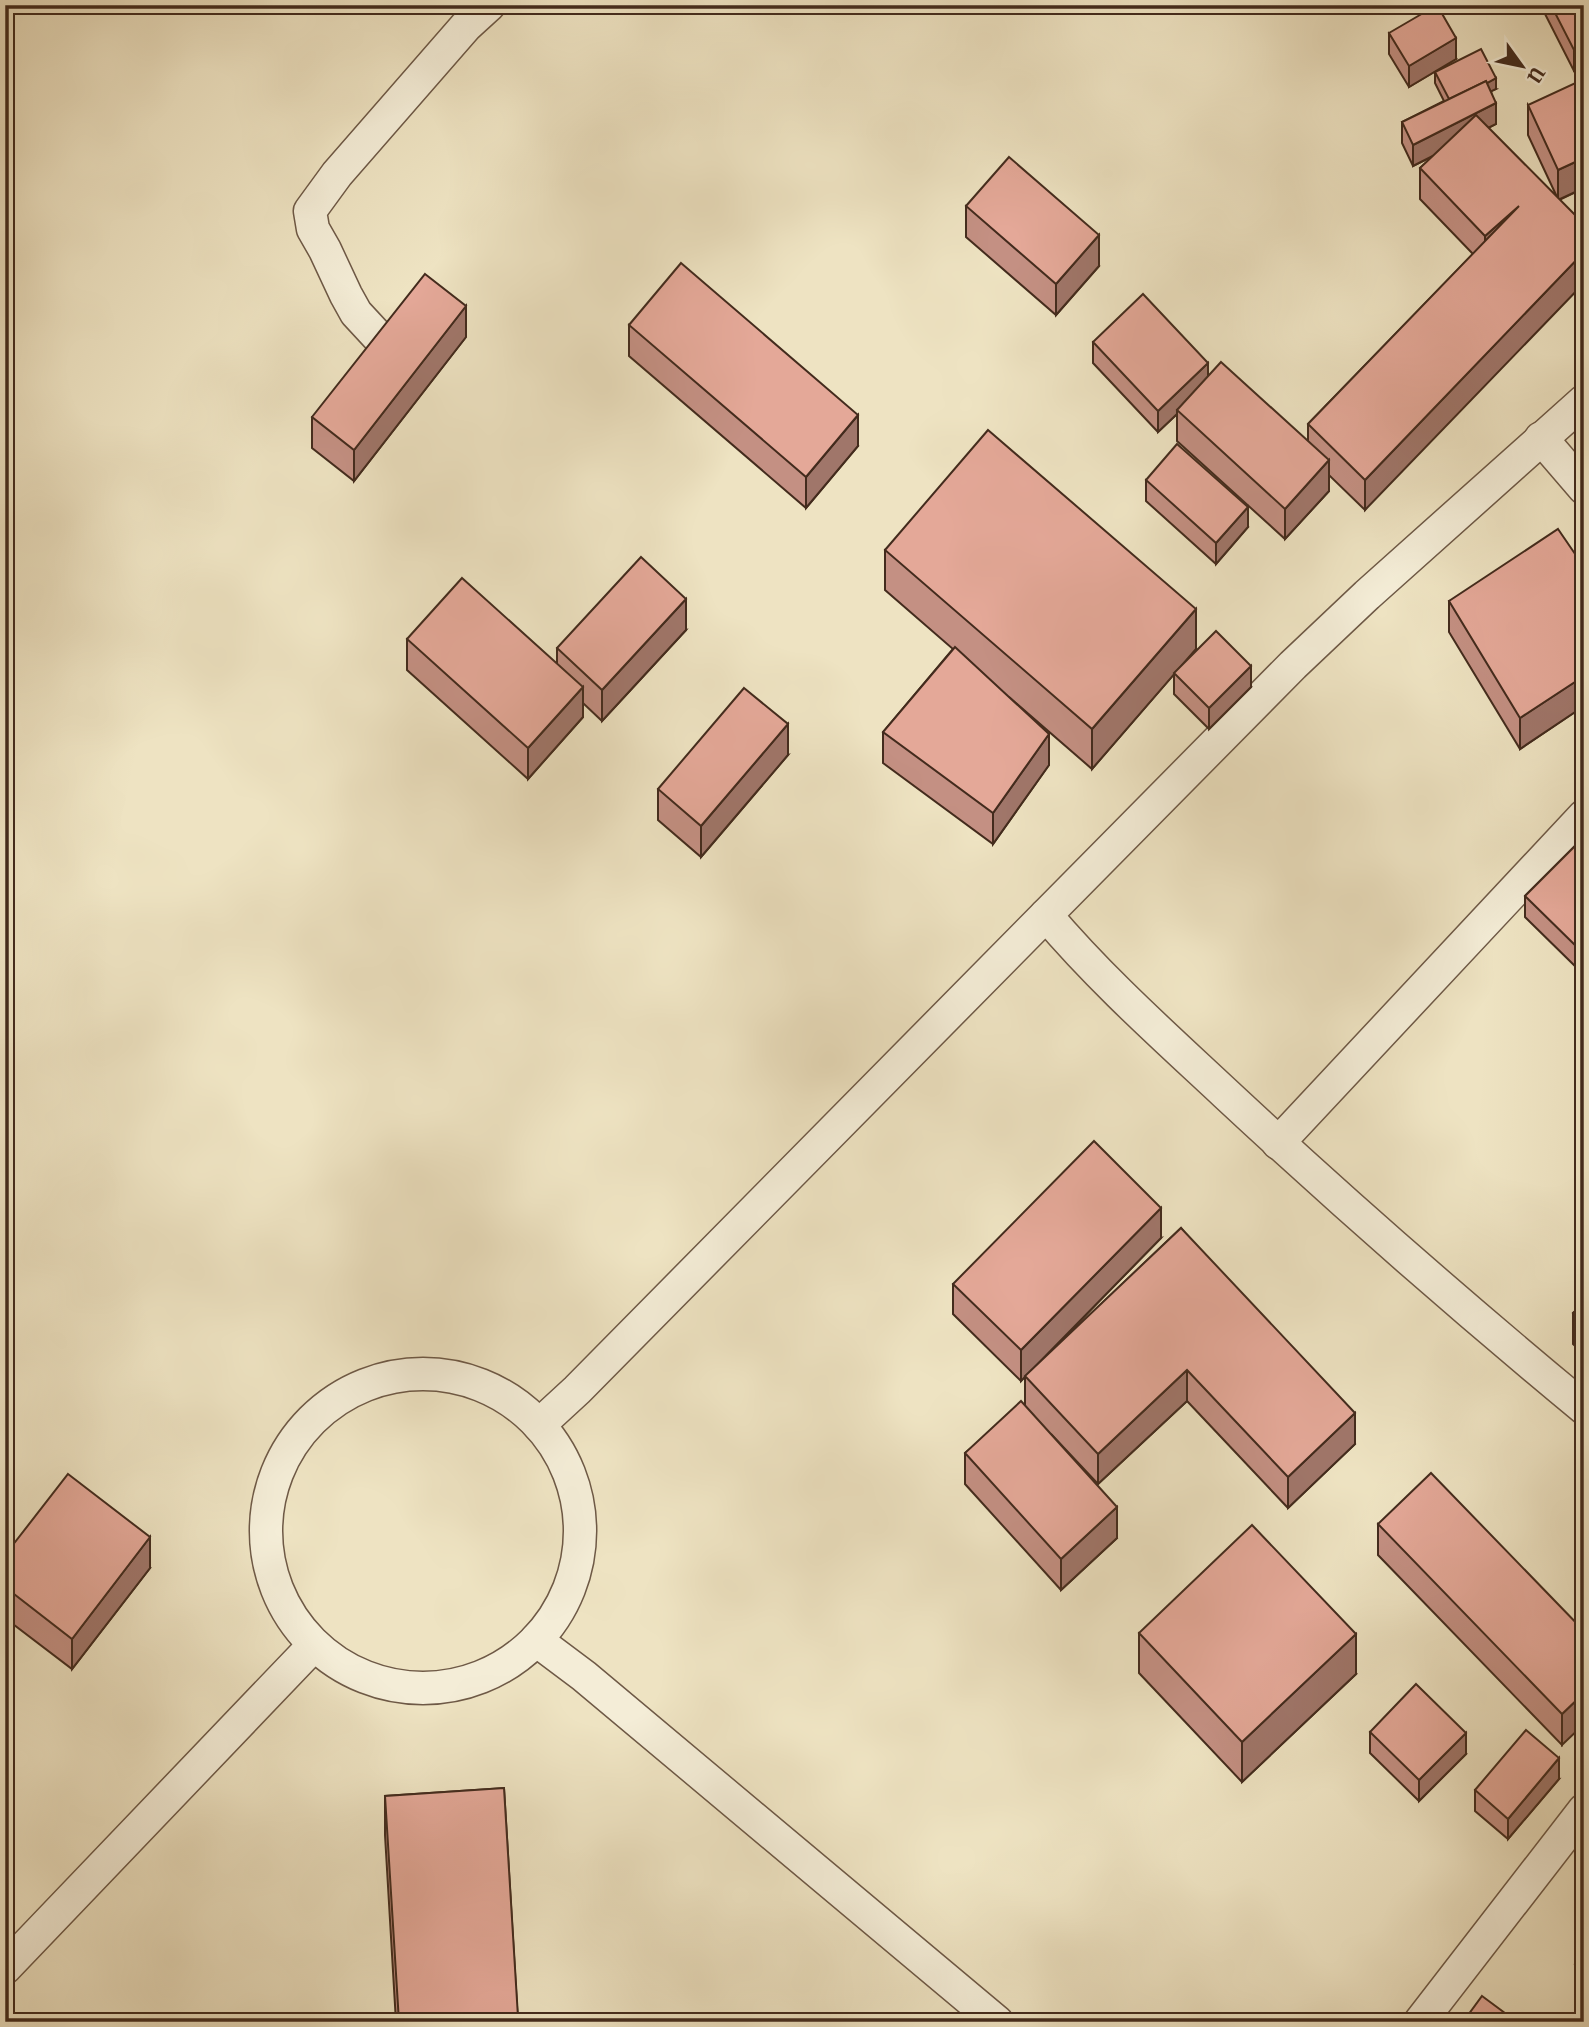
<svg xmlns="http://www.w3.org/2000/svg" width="1589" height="2027" viewBox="0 0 1589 2027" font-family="'IM FELL French Canon',serif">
	<rect width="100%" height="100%" fill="#eee3c2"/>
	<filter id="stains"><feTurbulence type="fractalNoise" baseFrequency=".00286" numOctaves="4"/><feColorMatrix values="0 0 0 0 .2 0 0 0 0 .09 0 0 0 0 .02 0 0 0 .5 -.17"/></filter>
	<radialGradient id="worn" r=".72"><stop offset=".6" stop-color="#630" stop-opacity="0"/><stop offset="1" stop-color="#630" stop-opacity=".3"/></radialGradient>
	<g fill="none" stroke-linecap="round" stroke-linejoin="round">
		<g stroke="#6e5946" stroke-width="35">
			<g id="minor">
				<polyline points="381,340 356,313 346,295 325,250 313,229 310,211 337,174 466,26 489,5"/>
				<path d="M1584,401l-217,194 -74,70 -247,250c55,65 118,121 180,179 116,108 236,213 358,314"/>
				<polyline points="1541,438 1584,488"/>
				<polyline points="1278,1143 1584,816"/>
				<circle cx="423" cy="1531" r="157"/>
				<polyline points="539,1425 577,1390 1046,915"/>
				<polyline points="536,1640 584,1676 997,2022"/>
				<polyline points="5,1968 314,1645"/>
				<polyline points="1420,2022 1584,1810"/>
			</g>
		</g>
		<use href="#minor" stroke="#f4edd7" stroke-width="32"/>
	</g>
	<g fill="#c49083" stroke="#432b1d" stroke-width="2">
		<polygon points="1543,5 1584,5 1584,66 1574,71 1543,10"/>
		<polygon points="1389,33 1456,59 1409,87 1389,54"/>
		<polygon points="1435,72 1496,89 1491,91 1496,124 1488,128 1557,197 1528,135 1528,105 1584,188 1559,200 1365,510 1329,475 1329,491 1285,539 1177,441 1177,414 1158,432 1093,363 1093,342 1208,376 1308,442 1308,424 1473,254 1420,199 1420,168 1435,155 1413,166 1402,143 1402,122 1444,101 1435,83"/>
		<polygon points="966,206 1099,266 1056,315 966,237"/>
		<polygon points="629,325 858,446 806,508 629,356"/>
		<polygon points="466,337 354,481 312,448 312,417"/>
		<polygon points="1146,480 1248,527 1216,564 1146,501"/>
		<polygon points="885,550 1196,649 1179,668 1251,687 1209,729 1174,694 1174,674 1092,769 1009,697 1049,765 993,844 883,763 883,732 953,649 885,590"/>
		<polygon points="1584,567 1584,706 1520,749 1449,632 1449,601"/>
		<polygon points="686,630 602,721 583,703 583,717 528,779 407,670 407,639 557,663 557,648"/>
		<polygon points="788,755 701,857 658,820 658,789"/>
		<polygon points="1584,837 1584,963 1578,969 1525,917 1525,896"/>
		<polygon points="1181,1228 1355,1444 1288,1508 1187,1401 1098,1484 1051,1434 1117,1538 1061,1590 965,1484 965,1453 1025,1405 1025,1376 1021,1381 953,1314 953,1284 1161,1238 1037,1365"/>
		<polygon points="1584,1303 1584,1354 1573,1344 1573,1313"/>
		<polygon points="1378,1524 1584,1631 1562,1745 1378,1555"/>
		<polygon points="5,1555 150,1568 72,1669 5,1618"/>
		<polygon points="1139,1633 1356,1674 1242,1782 1139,1673"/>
		<polygon points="1370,1732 1466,1754 1419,1801 1370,1753"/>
		<polygon points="1559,1779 1508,1839 1475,1811 1475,1790"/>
		<polygon points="504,1788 518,2022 396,2022 385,1835 385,1796"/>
		<polygon points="1584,1953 1584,2002 1575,1995 1575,1964"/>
	</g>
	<g fill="#a0766a" stroke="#432b1d" stroke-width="2">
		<polygon points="1521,5 1530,5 1521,10"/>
		<polygon points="1456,38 1456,59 1409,87 1409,66"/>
		<polygon points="1584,45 1584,66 1574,71 1574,50"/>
		<polygon points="1496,78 1496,89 1450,112 1450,102"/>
		<polygon points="1496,103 1496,124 1413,166 1413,145"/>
		<polygon points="1584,158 1584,188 1558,200 1558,170"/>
		<polygon points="1519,206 1485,267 1485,236"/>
		<polygon points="1099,235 1099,266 1056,315 1056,284"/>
		<polygon points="1584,252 1584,283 1365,510 1365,480"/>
		<polygon points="466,306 466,337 354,481 354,450"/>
		<polygon points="1208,363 1208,384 1177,410 1177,414 1158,432 1158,411"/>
		<polygon points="858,415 858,446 806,508 806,477"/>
		<polygon points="1329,460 1329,491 1285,539 1285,509"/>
		<polygon points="1248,507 1248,527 1216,564 1216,543"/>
		<polygon points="686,599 686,630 602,721 602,690"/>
		<polygon points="1196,609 1196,649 1092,769 1092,729"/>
		<polygon points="1251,666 1251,687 1209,729 1209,708"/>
		<polygon points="1584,676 1584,706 1520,749 1520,718"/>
		<polygon points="583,687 583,717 528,779 528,748"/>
		<polygon points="788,724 788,755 701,857 701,826"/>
		<polygon points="1049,734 1049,765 993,844 993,813"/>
		<polygon points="1584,942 1584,963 1578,969 1578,948"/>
		<polygon points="1161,1208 1161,1238 1021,1381 1021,1350"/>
		<polygon points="1187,1370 1187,1401 1098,1484 1098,1454"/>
		<polygon points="1355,1413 1355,1444 1288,1508 1288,1477"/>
		<polygon points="1117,1507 1117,1538 1061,1590 1061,1559"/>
		<polygon points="150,1537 150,1568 72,1669 72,1639"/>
		<polygon points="1356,1634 1356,1674 1242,1782 1242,1742"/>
		<polygon points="1584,1693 1584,1724 1562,1745 1562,1714"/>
		<polygon points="1466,1733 1466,1754 1419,1801 1419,1780"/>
		<polygon points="1559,1758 1559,1779 1508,1839 1508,1819"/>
	</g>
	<g fill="#e4a898" stroke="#432b1d" stroke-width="2">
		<polygon points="1437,5 1456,38 1409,66 1389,33"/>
		<polygon points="1551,5 1584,5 1584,45 1574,50"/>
		<polygon points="1481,49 1496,78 1487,83 1486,81 1449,99 1435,72"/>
		<polygon points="1584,79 1584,158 1558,170 1528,105"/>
		<polygon points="1486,81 1496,103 1413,145 1402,122"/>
		<polygon points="1476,115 1584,224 1584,252 1365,480 1308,424 1519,206 1485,236 1420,168"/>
		<polygon points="1009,157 1099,235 1056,284 966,206"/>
		<polygon points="681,263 858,415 806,477 629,325"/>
		<polygon points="425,274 466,306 354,450 312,417"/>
		<polygon points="1143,294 1208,363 1158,411 1093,342"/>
		<polygon points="1221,362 1329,460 1285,509 1177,410"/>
		<polygon points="988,430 1196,609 1092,729 885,550"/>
		<polygon points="1177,444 1248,507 1216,543 1146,480"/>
		<polygon points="1558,529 1584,567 1584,676 1520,718 1449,601"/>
		<polygon points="641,557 686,599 602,690 557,648"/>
		<polygon points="462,578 583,687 528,748 407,639"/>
		<polygon points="1216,631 1251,666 1209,708 1174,673"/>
		<polygon points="955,647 1049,734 993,813 883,732"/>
		<polygon points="744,688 788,724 701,826 658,789"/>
		<polygon points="1584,837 1584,942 1578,948 1525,896"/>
		<polygon points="1094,1141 1161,1208 1021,1350 953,1284"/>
		<polygon points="1181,1228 1355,1413 1288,1477 1187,1370 1098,1454 1025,1376"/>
		<polygon points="1584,1303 1584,1324 1573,1313"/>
		<polygon points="1021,1401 1117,1507 1061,1559 965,1453"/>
		<polygon points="1431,1473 1584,1631 1584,1693 1562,1714 1378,1524"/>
		<polygon points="68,1474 150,1537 72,1639 5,1587 5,1555"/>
		<polygon points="1252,1525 1356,1634 1242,1742 1139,1633"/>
		<polygon points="1416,1684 1466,1733 1419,1780 1370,1732"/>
		<polygon points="1526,1730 1559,1758 1508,1819 1475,1790"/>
		<polygon points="504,1788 518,2017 439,2022 399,2022 385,1796"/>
		<polygon points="1584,1953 1584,1971 1575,1964"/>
		<polygon points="1482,1996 1517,2022 1463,2022"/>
	</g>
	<rect width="1589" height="2027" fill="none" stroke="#eee3c2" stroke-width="28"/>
	<rect x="7" y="7" width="1575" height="2013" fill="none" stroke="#432b1d" stroke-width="3.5"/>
	<rect x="14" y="14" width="1561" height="1999" fill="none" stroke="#432b1d" stroke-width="2"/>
	<g transform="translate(1522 66) rotate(123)" stroke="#f4edd7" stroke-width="5" paint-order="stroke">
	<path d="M0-5L12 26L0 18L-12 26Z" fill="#432b1d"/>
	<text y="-10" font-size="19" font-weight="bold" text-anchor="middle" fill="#432b1d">U</text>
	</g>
	<rect width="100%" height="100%" filter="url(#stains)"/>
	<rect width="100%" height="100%" fill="url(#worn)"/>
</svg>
